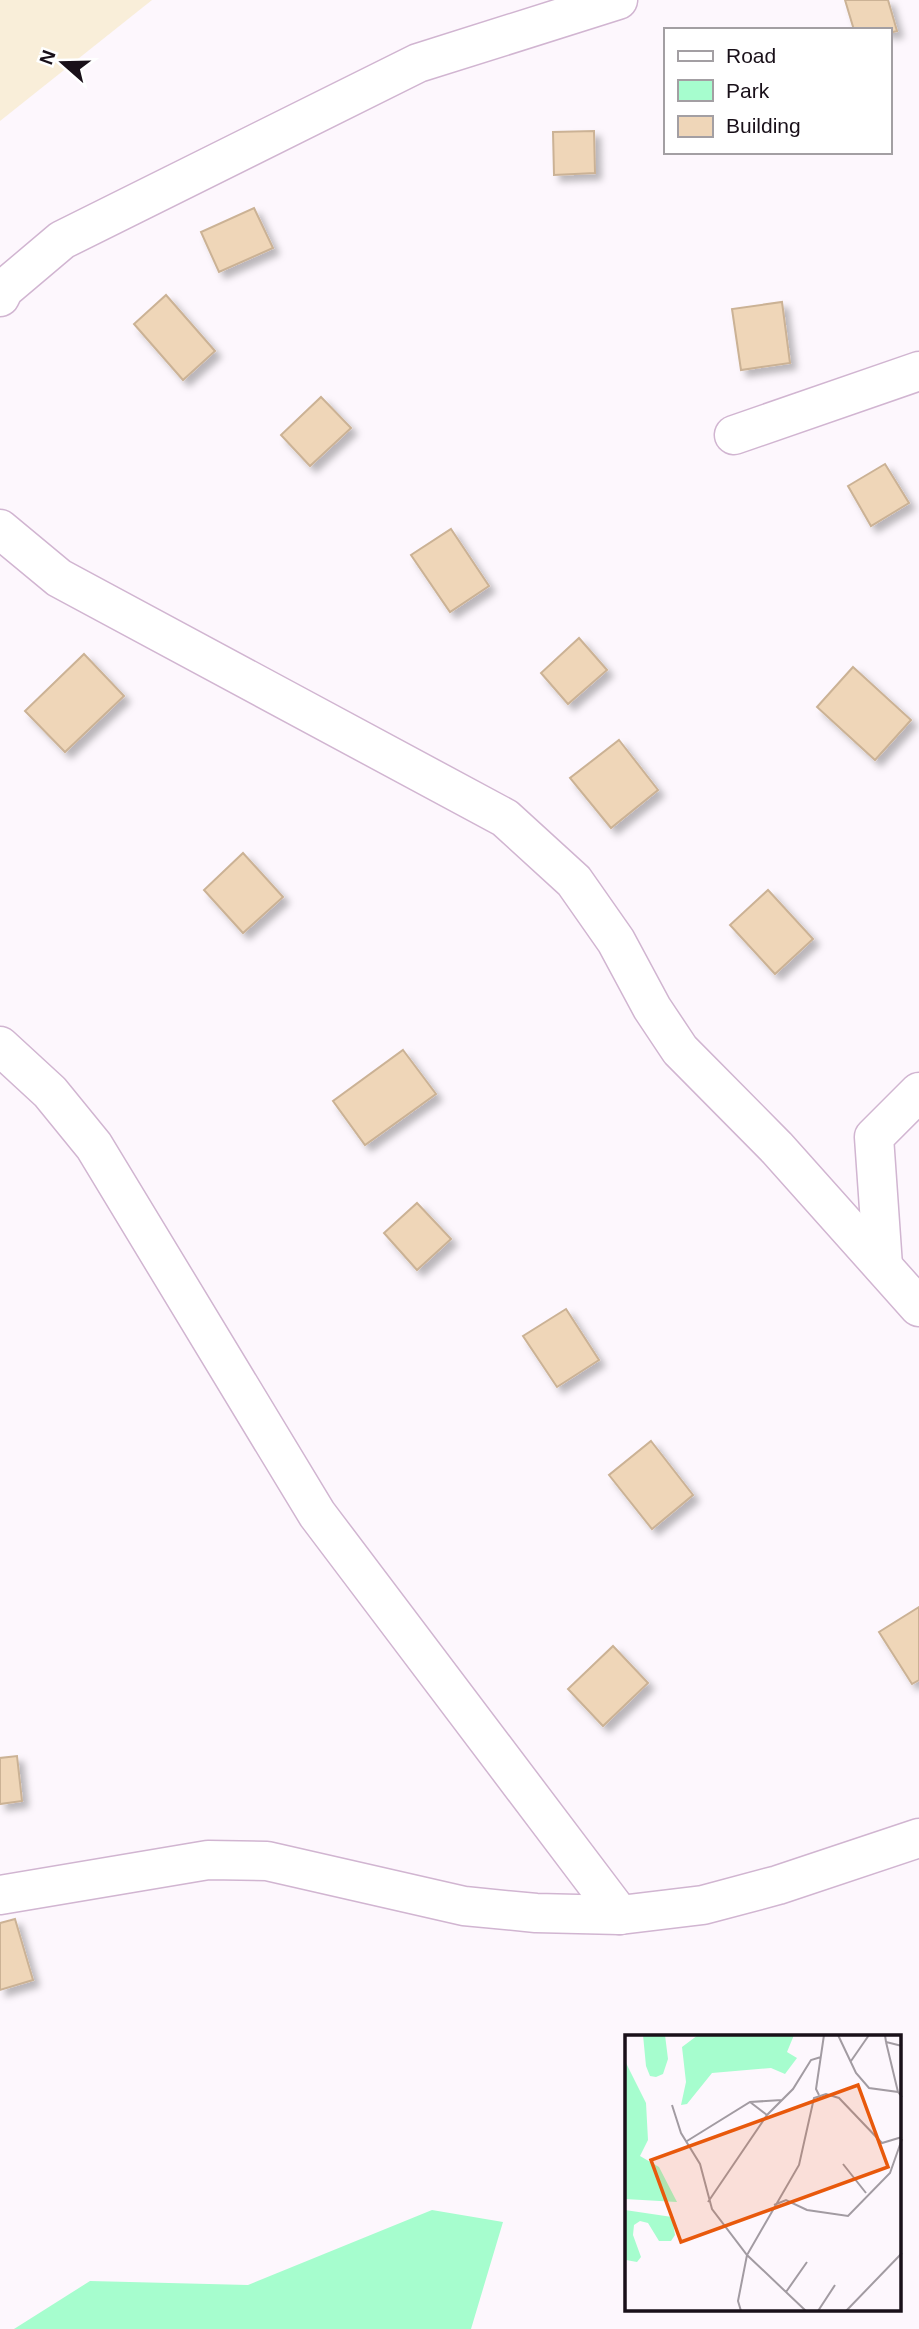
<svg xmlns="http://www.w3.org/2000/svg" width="919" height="2329" viewBox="0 0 919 2329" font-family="Arial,sans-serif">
	<defs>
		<filter id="shadow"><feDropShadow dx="6" dy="6" stdDeviation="3.5" flood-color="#0004"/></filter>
	</defs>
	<rect width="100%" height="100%" fill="#fdf7fd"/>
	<polygon fill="#f9eed9" points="0,0 152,0 0,121"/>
	<polygon fill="#a6fdce" points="432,2210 503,2222 471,2329 14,2329 90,2281 248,2285"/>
	<g fill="#efd6b8" stroke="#cbb295" stroke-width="2" filter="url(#shadow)">
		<polygon points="845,0 888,0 897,31 889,33 889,30 854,30"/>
		<polygon points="594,131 595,173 554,175 553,132"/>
		<polygon points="254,208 273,248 219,272 201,232"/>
		<polygon points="166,295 215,351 183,380 134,324"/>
		<polygon points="782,302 790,363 741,370 732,309"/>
		<polygon points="321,397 351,428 310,466 281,435"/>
		<polygon points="885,464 909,503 871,526 848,486"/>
		<polygon points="451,529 489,586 450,612 411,555"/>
		<polygon points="579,638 607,670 568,704 541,673"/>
		<polygon points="84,654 124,696 65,752 25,711"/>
		<polygon points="853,667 911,720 875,760 817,707"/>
		<polygon points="619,740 658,790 611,828 570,778"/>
		<polygon points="243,853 283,897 243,933 204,890"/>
		<polygon points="768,890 813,939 775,974 730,925"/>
		<polygon points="403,1050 436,1094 365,1145 333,1101"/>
		<polygon points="417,1203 451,1239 417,1270 384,1233"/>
		<polygon points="566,1309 599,1360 557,1387 523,1336"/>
		<polygon points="651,1441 693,1495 652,1529 609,1475"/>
		<polygon points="919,1607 919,1680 912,1684 879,1632"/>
		<polygon points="613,1646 648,1683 603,1726 568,1689"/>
		<polygon points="17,1756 22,1801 0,1804 0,1758"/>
		<polygon points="15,1919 33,1980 0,1990 0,1923"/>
	</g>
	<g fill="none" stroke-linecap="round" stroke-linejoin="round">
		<g stroke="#d1b5d1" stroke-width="41">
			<g id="minor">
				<polyline points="0,297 4,289 62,240 418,63 618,0"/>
				<polyline points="734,435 919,371"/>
				<polyline points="0,529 59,578 505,818 574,881 616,941 652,1008 680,1050 776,1147 919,1307"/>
				<polyline points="0,1046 50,1092 94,1146 317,1514 620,1915"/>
				<polyline points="883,1266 874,1137 919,1092"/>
				<polyline points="0,1895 208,1860 267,1861 464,1906 536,1913 620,1915 703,1905 778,1885 919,1838"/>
			</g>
		</g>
		<use href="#minor" stroke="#fff" stroke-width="38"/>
	</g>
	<g transform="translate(625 2035)">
		<rect width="276" height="276" fill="#fdf7fd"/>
		<path d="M18,0h22l3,24 -5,15 -7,3 -6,-1 -4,-10zM73,0h96l-7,17 10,6 -12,16 -14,-6 -59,5 -25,31 -6,1 5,-23 -4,-35zM0,26l21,42 2,37 -8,16 19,11 18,35 -52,-3zM0,175l47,7 3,18 -4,6h-12l-11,-18 -8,-2 -6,4 -1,10 8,22 -4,5 -11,-2z" fill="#a6fdce"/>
		<path fill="none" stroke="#a29ba2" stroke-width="2" d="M213,0l18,38 13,15 29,4 4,5M260,0l1,7 16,4M261,7l12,50M226,26l18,-26M194,60l-3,-6 8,-54M125,67l17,13M47,70l9,28 19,31 12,45 35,46 59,56M62,106l63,-39 32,-2M218,129l23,29M83,167l59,-87 26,-26 18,-29 10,-3M149,170l12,-5 21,10 41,6 42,-43 12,-34M161,257l21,-30M116,276l-3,-10 9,-46 52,-90 15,-67 12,-4 13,4 43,45 20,-6M193,276l17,-26M221,276l56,-58"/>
		<path fill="#e8590c" fill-opacity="0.15" stroke="#e8590c" stroke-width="3.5" d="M233,50l30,82 -207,75 -30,-82z"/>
		<rect width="276" height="276" fill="none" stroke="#191019" stroke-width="3.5"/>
	</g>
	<rect x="664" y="28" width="228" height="126" fill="#ffffff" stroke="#a39fa3" stroke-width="2"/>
	<rect x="678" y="51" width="35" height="10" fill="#ffffff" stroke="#a39fa3" stroke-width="2"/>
	<text x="726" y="63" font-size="21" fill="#191019">Road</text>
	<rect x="678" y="80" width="35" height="21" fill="#a6fdce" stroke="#a39fa3" stroke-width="2"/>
	<text x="726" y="98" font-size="21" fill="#191019">Park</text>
	<rect x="678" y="116" width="35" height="21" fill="#efd6b8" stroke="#a39fa3" stroke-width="2"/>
	<text x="726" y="133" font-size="21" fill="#191019">Building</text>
	<g transform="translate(63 63) rotate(290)" stroke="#ffffff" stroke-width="5" paint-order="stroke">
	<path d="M0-5L12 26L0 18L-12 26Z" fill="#191019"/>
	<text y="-10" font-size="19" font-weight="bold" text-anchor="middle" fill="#191019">N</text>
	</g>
</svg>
